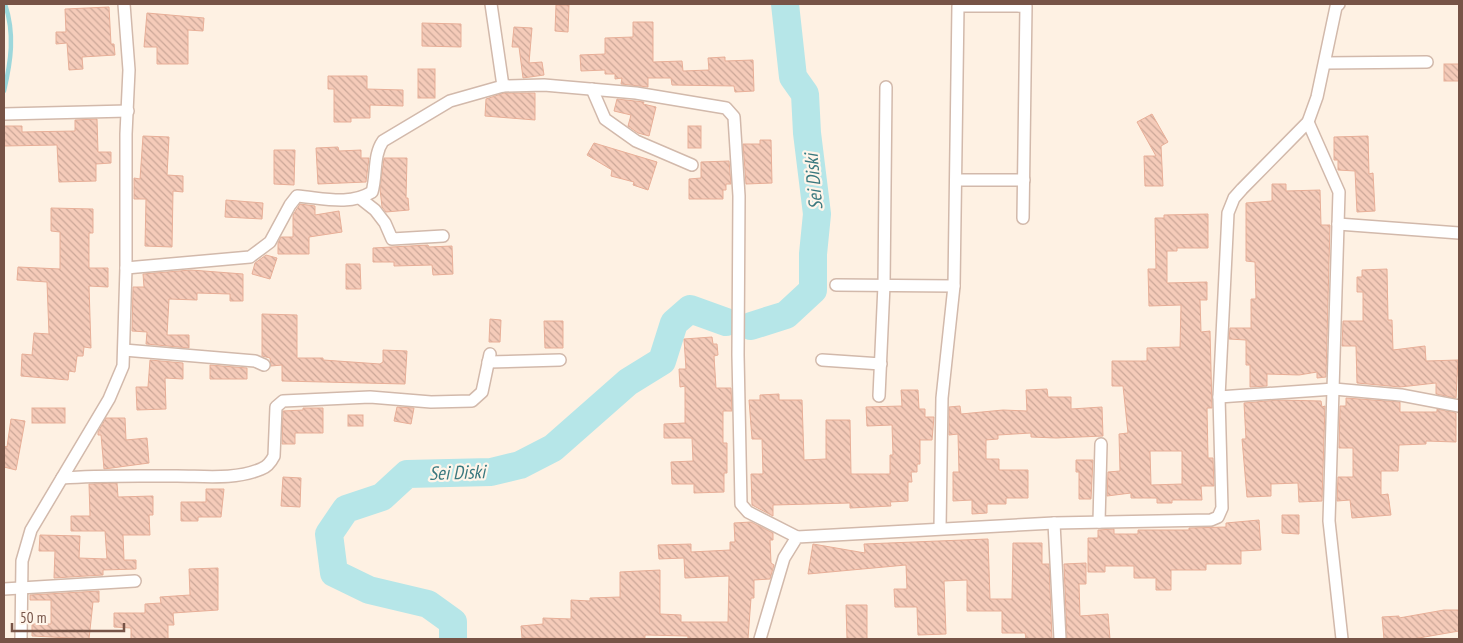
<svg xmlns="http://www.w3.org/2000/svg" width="1463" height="643" viewBox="0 0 1463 643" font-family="'PT Sans Narrow',sans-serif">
	<defs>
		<pattern id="building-back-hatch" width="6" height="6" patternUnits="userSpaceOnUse" patternTransform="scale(1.25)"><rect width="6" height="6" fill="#f5cbb9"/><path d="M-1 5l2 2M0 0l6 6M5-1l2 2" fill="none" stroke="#cba798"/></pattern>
	</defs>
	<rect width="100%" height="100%" fill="#fef1e3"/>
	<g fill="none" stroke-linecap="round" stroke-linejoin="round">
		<path stroke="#9cd7db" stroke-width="4.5" d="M4,91c7,-30 11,-57 1,-87"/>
		<g stroke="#b6e6e8" stroke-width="28">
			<polyline points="751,326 786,315 813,290 813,254 817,214 807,133 805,94 793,77 785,4"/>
			<polyline points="453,639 453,622 428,604 369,590 334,573 329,534 346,509 382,497 407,474 491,472 520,465 553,448 628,382 662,361 674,323 690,309 726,322"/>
		</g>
	</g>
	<g fill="url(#building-back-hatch)" stroke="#e8af98" fill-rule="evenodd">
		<polygon points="556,5 569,5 568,32 555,31"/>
		<polygon points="109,7 111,44 114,44 115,55 82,57 83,69 69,70 67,43 56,44 56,32 66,32 65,9"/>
		<polygon points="147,13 204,18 203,31 188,30 188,64 157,64 157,47 144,47"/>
		<polygon points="633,22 653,22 653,62 682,61 683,71 709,70 708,58 725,57 725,61 753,60 754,91 735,92 734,86 672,85 671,78 648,78 648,87 621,84 622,78 615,79 615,74 605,74 605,70 581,71 580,55 605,54 605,38 633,37"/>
		<polygon points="422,23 461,24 461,47 422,46"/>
		<polygon points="514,27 532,28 529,63 542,62 544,75 523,78 519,47 512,47"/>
		<rect x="1444" y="64" width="15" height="17"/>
		<rect x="418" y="69" width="17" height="29"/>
		<polygon points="328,76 367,76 367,89 403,90 403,106 370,105 370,118 351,118 351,122 334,122 334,89 328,89"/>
		<polygon points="504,93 535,93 535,120 485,116 486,99"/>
		<polygon points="617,99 644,102 643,104 656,107 649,136 638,133 628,126 631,115 614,111"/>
		<polygon points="1152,114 1168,142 1161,146 1163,186 1145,186 1144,156 1156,156 1137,122"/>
		<polygon points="97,119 98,152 111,152 111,163 96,164 96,181 59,182 57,145 4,146 4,126 22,126 22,132 75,131 75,120"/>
		<rect x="688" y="126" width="13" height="22"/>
		<polygon points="143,136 169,137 167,175 183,176 183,192 173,191 172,247 145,246 146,199 134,199 134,178 140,179"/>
		<polygon points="1368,136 1369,174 1373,173 1375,211 1357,212 1355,171 1338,170 1338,160 1334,160 1334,137"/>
		<polygon points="760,140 771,140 772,183 746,184 743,144 760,144"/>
		<polygon points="594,143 657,162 648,190 633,185 634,182 611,176 612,170 587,155"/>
		<polygon points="338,147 339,151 361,150 361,158 369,158 366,182 318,184 316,148"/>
		<polygon points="274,150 295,150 294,185 274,184"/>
		<polygon points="384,158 407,158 406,198 408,198 409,210 386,212 382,207 380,189"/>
		<polygon points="729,161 731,184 726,184 726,190 723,190 723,199 689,199 689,179 701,178 701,162"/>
		<polygon points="1272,184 1286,184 1286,191 1320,190 1321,225 1330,225 1326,377 1317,378 1317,372 1299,375 1267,374 1267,386 1250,387 1250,365 1246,365 1246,340 1229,339 1230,328 1251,328 1251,299 1256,299 1255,262 1246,261 1246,203 1272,201"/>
		<polygon points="226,200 263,203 262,219 225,217"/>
		<polygon points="300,204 315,206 315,215 339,211 342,232 309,237 309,254 278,254 278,243 281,237 293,237 293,215"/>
		<polygon points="51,208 93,209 93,233 89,233 89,268 108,268 108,287 89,286 91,348 84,347 83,356 77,356 75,372 69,371 68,380 21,376 22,354 32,355 34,333 49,334 47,282 17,280 18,267 60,269 60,232 51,231"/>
		<path d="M1208,214v34h-31v3h-10v32l40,-1v18h-7l1,32 9,-1 2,77h-5l1,50h5l1,28h-13l1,14h-30v3h-15v-5h-26v-5l-24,3 1,-24 12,-1 -1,-37 9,-1 -5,-47h-11v-25h35v-13l33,-1 1,-42 -32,1 -1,-37h8l-1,-51h9v-3zM1150,451h32v33l-31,1z"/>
		<polygon points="428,245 429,247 452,246 453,274 433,275 432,265 394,266 394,262 373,262 373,248"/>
		<polygon points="266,255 277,258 270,279 252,274 255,263"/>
		<polygon points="346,264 360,264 361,289 346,289"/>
		<polygon points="1387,269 1388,320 1392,320 1393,350 1425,346 1426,361 1458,360 1456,398 1436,394 1436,383 1400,387 1357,383 1356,346 1342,346 1343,321 1363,321 1363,292 1357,292 1357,277 1362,277 1362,270"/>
		<polygon points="191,270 243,274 243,301 230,301 230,294 197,293 197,300 169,299 167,335 189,335 189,348 146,344 147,332 132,331 133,287 144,287 143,274"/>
		<polygon points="262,314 297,315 297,358 323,358 323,360 380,364 383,362 383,350 407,351 405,384 282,381 282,365 271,366 270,358 262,356"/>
		<polygon points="490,319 501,320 500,342 489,342"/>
		<polygon points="544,321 563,321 563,348 545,348"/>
		<polygon points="712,337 713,344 717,344 718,355 714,356 716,388 731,388 732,411 723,411 723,443 727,443 727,473 724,473 724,492 694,493 694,484 672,484 671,462 693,461 692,438 664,438 664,424 685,423 685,386 680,387 679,369 686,369 684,339"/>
		<polygon points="150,360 183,363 183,379 165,378 166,409 137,410 136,387 148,387"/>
		<polygon points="210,365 247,368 247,379 210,379"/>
		<polygon points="1047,389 1048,397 1071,397 1071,409 1102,407 1103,436 1056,438 1031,437 1031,433 998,435 998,439 986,440 986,459 999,459 999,470 1028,470 1028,498 1006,498 1006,504 987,504 987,513 972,514 972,500 953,501 953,472 959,472 958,434 949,435 949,407 960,406 961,414 1003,410 1027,411 1026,390"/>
		<polygon points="901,390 918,390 919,409 925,409 925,417 934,417 932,440 920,440 920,464 917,464 917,472 911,472 912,482 908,482 908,501 890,502 891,506 850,508 850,503 773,505 773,516 752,505 751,474 763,474 762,439 752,439 749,400 760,400 760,395 779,394 779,400 802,400 804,460 826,459 826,420 850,420 851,474 890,474 890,455 893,455 892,425 867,426 866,407 902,406"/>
		<polygon points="1346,398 1400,402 1400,412 1437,412 1437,409 1456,413 1456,442 1426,441 1426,444 1399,445 1398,471 1381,471 1381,495 1388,494 1391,515 1352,518 1350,500 1337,501 1338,477 1353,477 1353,448 1339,448 1340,406 1346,406"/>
		<polygon points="1278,400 1321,401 1322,407 1325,406 1322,501 1299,502 1298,483 1271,484 1271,496 1247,497 1242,439 1246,439 1244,403"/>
		<polygon points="397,407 414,408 411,424 394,421"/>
		<rect x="32" y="408" width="33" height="15"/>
		<polygon points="303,408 323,408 323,433 295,433 295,444 282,444 283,411 303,410"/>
		<rect x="348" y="415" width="15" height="11"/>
		<polygon points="106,418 125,418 126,440 147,438 149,463 104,469 101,435 98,435 98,432"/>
		<polygon points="11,419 25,421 16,470 4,467 4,446 7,447"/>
		<polygon points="1076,460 1093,460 1091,499 1079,499 1079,472 1076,472"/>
		<polygon points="283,477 301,478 300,507 281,506"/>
		<polygon points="117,483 118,497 153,496 153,515 149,515 150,535 123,535 124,560 136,560 136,569 103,570 103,575 54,578 55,551 39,551 40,535 80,536 79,558 107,559 105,531 71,531 71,516 90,516 89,484"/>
		<polygon points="206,489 224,489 221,517 198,517 198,521 181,521 181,502 206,502"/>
		<polygon points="1282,515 1299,515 1299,534 1282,533"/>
		<polygon points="1259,520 1261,550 1241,551 1241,564 1206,564 1206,570 1171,570 1171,590 1156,590 1156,578 1134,578 1134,566 1105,566 1105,572 1088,572 1088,538 1098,538 1098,530 1114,529 1114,534 1138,534 1138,530 1189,530 1189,528 1226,527 1226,523"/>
		<polygon points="751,522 773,533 773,540 770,540 771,563 774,565 770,579 754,580 754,598 751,598 748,639 688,639 688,636 645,635 645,638 624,639 522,638 521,626 543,624 543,618 571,619 571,600 590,601 590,598 620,597 620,572 660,570 660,614 681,615 681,622 728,622 729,576 685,578 684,558 659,559 658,545 691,544 691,552 730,550 730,542 735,542 734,523"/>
		<polygon points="988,539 990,599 1012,599 1013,543 1042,543 1042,564 1049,564 1052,639 1026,639 1025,633 1002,633 1002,611 967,611 967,580 944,581 946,634 918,635 917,607 895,607 894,589 907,589 906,565 808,574 813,544 865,553 864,544"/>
		<polygon points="1086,563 1086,584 1079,584 1080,616 1108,614 1110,639 1067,639 1064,564"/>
		<polygon points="218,568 218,610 173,613 174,625 168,625 168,639 131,639 131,628 114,627 114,613 145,613 145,604 161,603 160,597 190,595 189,569"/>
		<polygon points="99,591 99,602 93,602 89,639 32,636 32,624 51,624 51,600 30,600 30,595"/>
		<polygon points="846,605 867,605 867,639 847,639"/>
		<polygon points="1444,610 1459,610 1459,631 1413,639 1384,639 1382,617 1399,616 1399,618"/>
	</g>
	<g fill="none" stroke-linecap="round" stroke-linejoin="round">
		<g stroke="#d2b9ab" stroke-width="14">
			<g id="minor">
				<polyline points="491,4 503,86"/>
				<polyline points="1020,4 1020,6 1026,6 1023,218"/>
				<polyline points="1325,63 1427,62"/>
				<polyline points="592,89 605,119 636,141 692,165"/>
				<polyline points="4,114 128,111"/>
				<polyline points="1308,122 1339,192 1329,521 1342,639"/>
				<polyline points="956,180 1024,180"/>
				<polyline points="361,199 375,210 385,223 392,239 443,236"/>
				<polyline points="1338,224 1459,233"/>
				<path d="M126,268l124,-11 20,-15 20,-37 7,-9c26,2 52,10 75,-4 5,-17 1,-37 11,-51l67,-40 53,-15 41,-1 92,8 90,15 8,9 5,79 -1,159 3,149 7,8 49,25"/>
				<polyline points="836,285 954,286"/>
				<polyline points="124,350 255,361 264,365"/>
				<polyline points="822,360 881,364"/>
				<polyline points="488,362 560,360"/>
				<polyline points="879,396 884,285 886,87"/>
				<polyline points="1219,397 1334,389 1401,395 1459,406"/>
				<path d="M62,478c38,-3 76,-2 115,-2 27,0 58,4 84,-7 6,-2 10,-7 13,-13l2,-49 7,-6 87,-4 61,5 41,-1 10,-9 8,-38"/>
				<polyline points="1099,522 1101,444"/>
				<polyline points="1054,523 1060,639"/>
				<polyline points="940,528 942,398 954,286 958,6 1020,6"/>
				<polyline points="4,589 135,581"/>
				<polyline points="21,639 22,561 31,530 109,399 123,366 126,268 126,134 129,70 124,4"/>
				<polyline points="760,639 784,558 797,537 1054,523 1211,520 1218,517 1222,508 1219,397 1228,213 1234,198 1242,189 1308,122 1317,97 1336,7 1339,4"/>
			</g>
		</g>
		<use href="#minor" stroke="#fff" stroke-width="11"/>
	</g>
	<g text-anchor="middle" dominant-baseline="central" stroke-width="4.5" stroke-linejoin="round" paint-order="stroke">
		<g font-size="19" font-style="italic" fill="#3a787e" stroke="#fff5ea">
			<text transform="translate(813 182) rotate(-95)">Sei Diski</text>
			<text transform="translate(457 472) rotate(-2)">Sei Diski</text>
		</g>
	</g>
	<rect width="1463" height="643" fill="none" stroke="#775447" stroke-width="10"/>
	<path d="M12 623v8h112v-8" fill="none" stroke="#775447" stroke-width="2.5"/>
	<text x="20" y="623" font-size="15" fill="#775447" stroke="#fff5ea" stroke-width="4" paint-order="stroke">50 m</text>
</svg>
